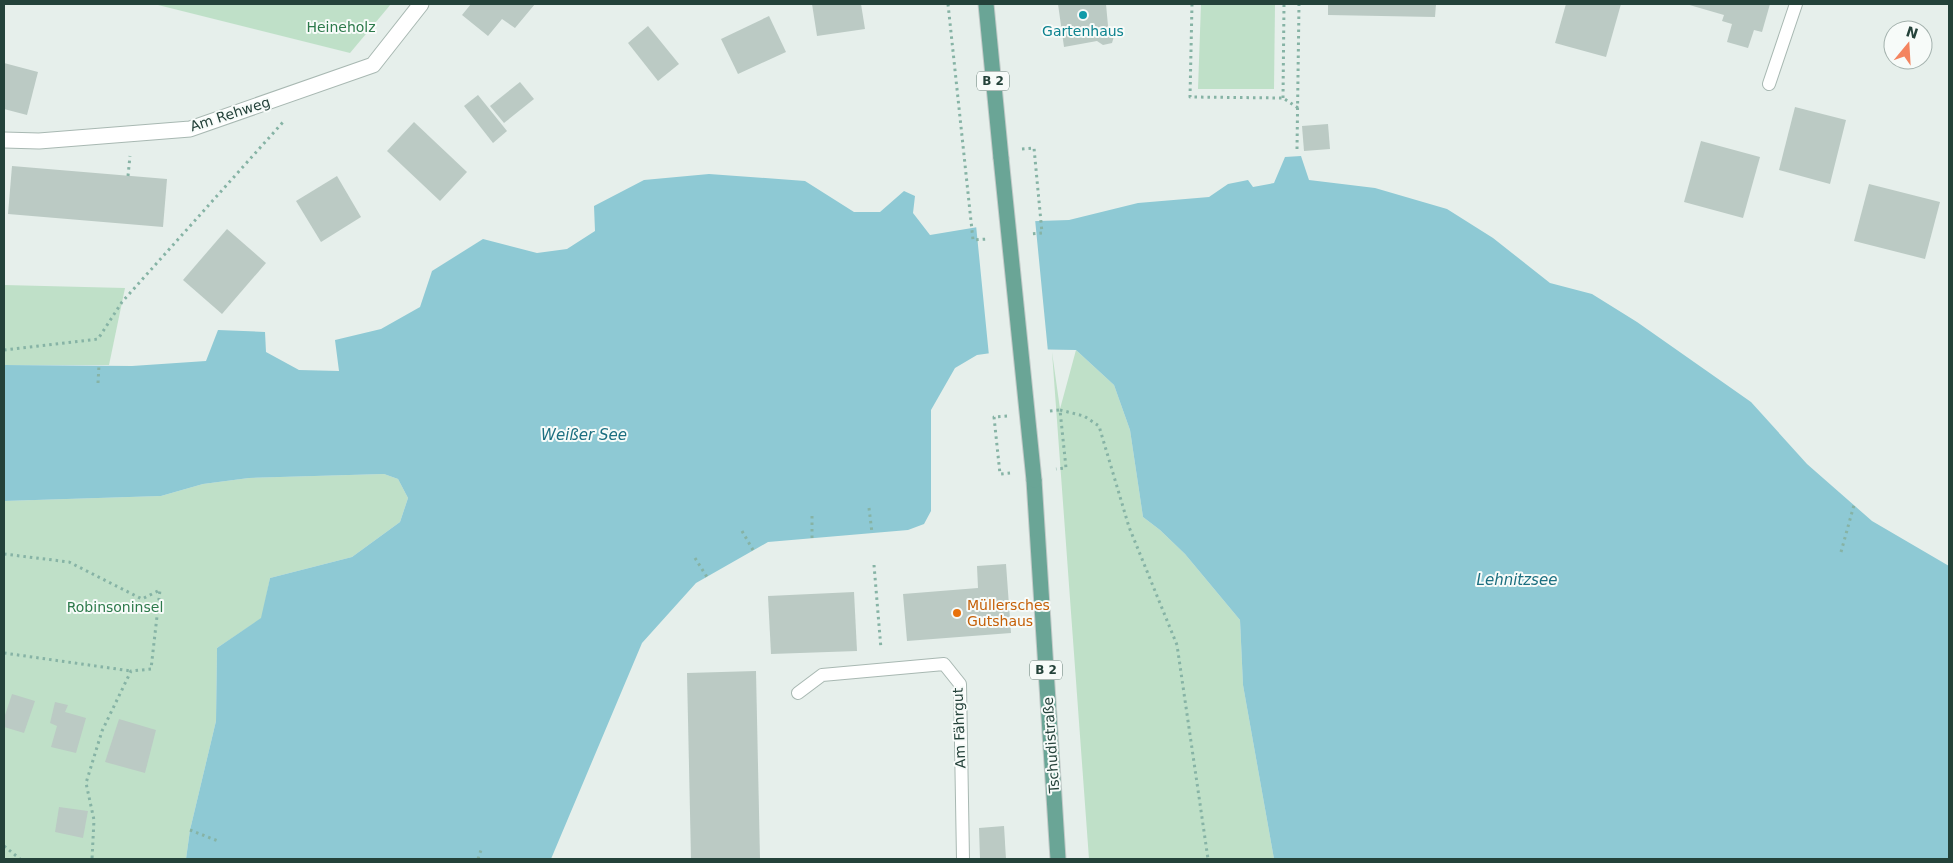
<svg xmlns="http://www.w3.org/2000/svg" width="1953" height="863" viewBox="0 0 1953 863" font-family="'DejaVu Sans',sans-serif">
	<rect width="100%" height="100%" fill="#e6efeb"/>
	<g fill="#bfe0c8">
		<polygon points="154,4 391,4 350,53"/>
		<polygon points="1201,4 1275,4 1274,89 1198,89"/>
		<polygon points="4,285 125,288 109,365 4,365"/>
		<polygon points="1076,350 1114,385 1130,430 1143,517 1160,530 1185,554 1240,620 1243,685 1274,859 1089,859 1052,352 1060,409"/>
		<polygon points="384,474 398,479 408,498 400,522 352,557 270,578 262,618 217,648 216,721 190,830 186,859 4,859 4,501 161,496 203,484 249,478"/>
	</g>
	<polygon fill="#8ec9d4" points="1301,156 1309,180 1375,188 1447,209 1493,238 1550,283 1592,294 1637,322 1751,402 1807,464 1872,521 1949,566 1949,859 1274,859 1243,685 1240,620 1185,554 1160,530 1143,517 1130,430 1114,385 1076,350 1020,349 977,355 955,368 931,410 931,511 924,524 908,530 768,542 696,583 642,643 551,859 186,859 190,830 216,721 217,648 261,618 270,578 352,557 400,522 408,498 398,479 384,474 249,478 203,484 161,496 4,501 4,365 132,366 206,361 218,330 265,332 266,352 299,370 339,371 335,340 381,329 420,307 432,271 483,239 537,253 567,249 595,231 594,206 644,180 709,174 805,181 854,212 880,212 904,191 915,196 913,213 930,235 1008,222 1069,220 1138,203 1209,197 1228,184 1248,180 1253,187 1274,183 1285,157"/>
	<polygon fill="#e6efeb" points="1008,219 1035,219 1048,352 1020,352 989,356 976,225"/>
	<g fill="#bbcac4">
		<polygon points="471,4 535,4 515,28 502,19 488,36 462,15"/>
		<polygon points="812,4 861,4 865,29 817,36"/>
		<polygon points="1058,4 1106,4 1108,26 1114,30 1115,33 1112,43 1103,45 1097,41 1064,47"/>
		<polygon points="1328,4 1436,4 1435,17 1328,15"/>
		<polygon points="1566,4 1621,4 1606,57 1555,43"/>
		<polygon points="1686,4 1770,4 1762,32 1754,30 1748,48 1727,42 1732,24 1722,21 1724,15"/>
		<polygon points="769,16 786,52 738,74 721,39"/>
		<polygon points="648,26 679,64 658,81 628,43"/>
		<polygon points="4,63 38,72 27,115 4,109"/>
		<polygon points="520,82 534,99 504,123 490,106"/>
		<polygon points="478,95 507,131 493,143 464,106"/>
		<polygon points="1795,107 1846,120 1830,184 1779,170"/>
		<polygon points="414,122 467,172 440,201 387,151"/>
		<polygon points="1328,124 1330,149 1304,151 1302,126"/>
		<polygon points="1701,141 1760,157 1743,218 1684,202"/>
		<polygon points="12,166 167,179 163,227 8,214"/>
		<polygon points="337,176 361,217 321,242 296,201"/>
		<polygon points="1869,184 1940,202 1925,259 1854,241"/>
		<polygon points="227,229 266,263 222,314 183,280"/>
		<polygon points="1006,564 1011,633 907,641 903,594 978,588 977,566"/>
		<polygon points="854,592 857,651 771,654 768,596"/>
		<polygon points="756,671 760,859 691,859 687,673"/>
		<polygon points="12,694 35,701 24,733 4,727 4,718"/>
		<polygon points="55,702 68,705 65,712 86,718 76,753 51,747 57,726 50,723"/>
		<polygon points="119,719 156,730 145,773 105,762"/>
		<polygon points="59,807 88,811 83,838 55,832"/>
		<polygon points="1004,826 1006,859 980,859 979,828"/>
	</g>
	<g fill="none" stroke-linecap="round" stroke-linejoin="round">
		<g stroke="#a8b8b2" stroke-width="14">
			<g id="service">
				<polyline points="1769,84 1796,4"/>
				<polyline points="798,693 822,675 944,664 960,684 963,859"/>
			</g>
		</g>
		<g stroke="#a8b8b2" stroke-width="17">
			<polyline id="minor" points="4,140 39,141 190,129 373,65 421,4"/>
		</g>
		<g stroke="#c2cac8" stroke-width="17">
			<g id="primary">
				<polyline points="986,4 1001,158"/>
				<polyline points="1034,480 1058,859"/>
			</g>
		</g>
		<g stroke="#86b3a5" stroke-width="3" stroke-dasharray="2.5 4" stroke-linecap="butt">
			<polyline points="948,4 973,240 987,239"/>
			<polyline points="1192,4 1190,97 1283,98 1298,108"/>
			<polyline points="1283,98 1284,4"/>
			<polyline points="1022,149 1034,148 1042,233 1031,234"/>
			<polyline points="1297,149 1299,4"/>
			<polyline points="128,176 130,156"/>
			<polyline points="4,350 98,339 122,302 284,121"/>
			<polyline points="98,383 99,365"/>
			<polyline points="1060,410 1084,416 1099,426 1129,527 1177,645 1208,859"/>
			<polyline points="1050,411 1060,410 1066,468 1056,469"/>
			<polyline points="1007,416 994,417 1000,474 1010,473"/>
			<polyline points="869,508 872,533"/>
			<polyline points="742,531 753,550"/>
			<polyline points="812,538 812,516"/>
			<polyline points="1841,552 1854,505"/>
			<polyline points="4,554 69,562 142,599 160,590 151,669 131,671 102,731 86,783 94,820 92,859"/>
			<polyline points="695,558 707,577"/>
			<polyline points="874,565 881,649"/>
			<polyline points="4,653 131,671"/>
			<polyline points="190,830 218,841"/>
			<polyline points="4,846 20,859"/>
			<polyline points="478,859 482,847"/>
		</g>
		<use href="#service" stroke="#fff" stroke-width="12"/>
		<use href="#minor" stroke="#fff" stroke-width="15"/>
		<use href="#primary" stroke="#6aa596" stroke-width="15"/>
		<g stroke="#c2cac8" stroke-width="17" stroke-linecap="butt">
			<polyline id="primary-bridge" points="1001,158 1034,480"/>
		</g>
		<use href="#primary-bridge" stroke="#6aa596" stroke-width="15"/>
	</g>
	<circle fill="#0f9aa8" stroke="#f7fbf9" stroke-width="2" cx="1083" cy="15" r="5"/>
	<circle fill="#e8710a" stroke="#f7fbf9" stroke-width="2" cx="957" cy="613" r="5"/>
	<g text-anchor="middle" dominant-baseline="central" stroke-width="4" stroke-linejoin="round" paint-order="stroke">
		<g fill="#f7fbf9" stroke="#637a73" stroke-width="1">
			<rect x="977" y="71.5" width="32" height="19" rx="4"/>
			<rect x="1030" y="660.5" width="32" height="19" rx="4"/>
		</g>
		<g font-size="12" font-weight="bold" fill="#24423a">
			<text x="993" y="81">B 2</text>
			<text x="1046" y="670">B 2</text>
		</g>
		<g font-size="14" fill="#2d7a4b" stroke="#f7fbf9">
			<text x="341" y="27">Heineholz</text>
			<text x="115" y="607">Robinsoninsel</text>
		</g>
		<g font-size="14" fill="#0d838f" stroke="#f7fbf9">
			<text x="1083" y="31">Gartenhaus</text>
		</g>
		<g font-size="14" fill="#24423a" stroke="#f7fbf9">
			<text transform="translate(230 114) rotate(-18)">Am Rehweg</text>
			<text transform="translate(959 728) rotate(-92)">Am Fährgut</text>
			<text transform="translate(1051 745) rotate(-94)">Tschudistraße</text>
		</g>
		<g font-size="14" fill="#c56008" stroke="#f7fbf9" text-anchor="start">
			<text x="967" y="605">Müllersches<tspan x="967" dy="16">Gutshaus</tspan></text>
		</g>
		<g font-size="15" font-style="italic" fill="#1c6f80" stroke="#f7fbf9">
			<text x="584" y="435">Weißer See</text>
			<text x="1517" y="580">Lehnitzsee</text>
		</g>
	</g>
	<rect width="1953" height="863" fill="none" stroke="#24423a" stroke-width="10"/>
	<g transform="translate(1908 45) rotate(18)"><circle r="24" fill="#f7fbf9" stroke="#a3b1ad"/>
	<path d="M0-4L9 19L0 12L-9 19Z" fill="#f4845f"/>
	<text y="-8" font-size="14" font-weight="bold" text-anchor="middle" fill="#24423a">N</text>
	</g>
</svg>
